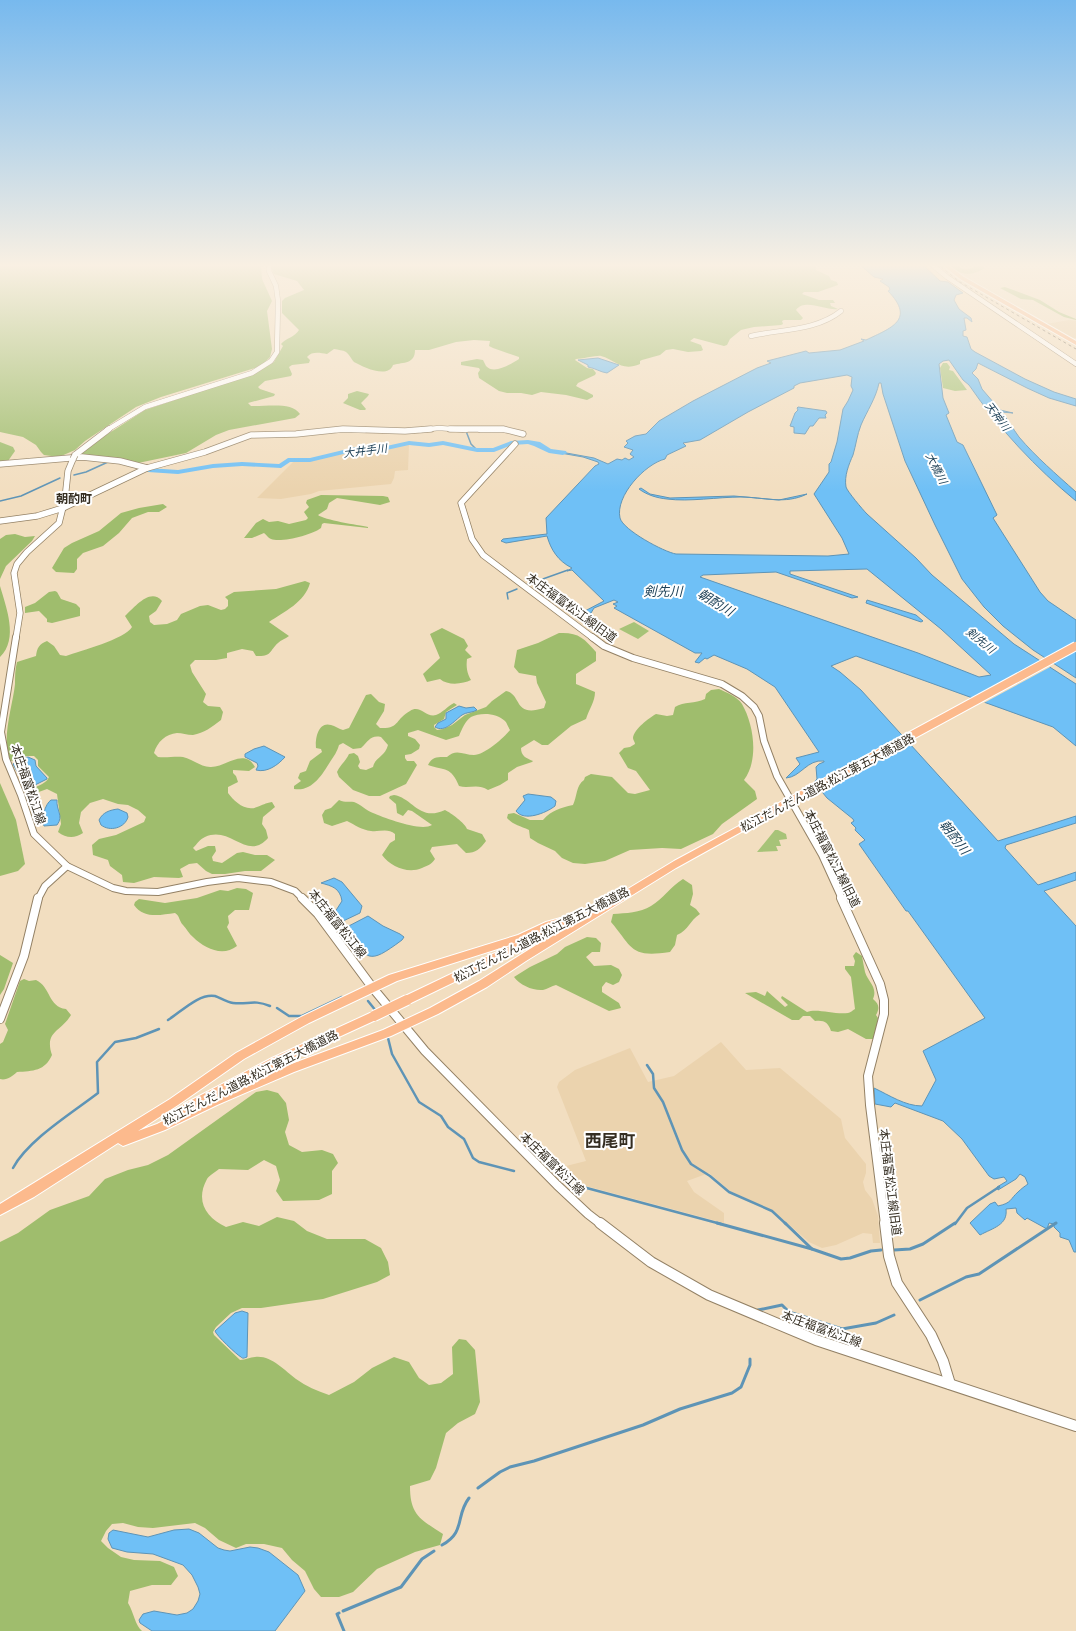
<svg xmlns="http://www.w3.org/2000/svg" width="1076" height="1631" viewBox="0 0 1076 1631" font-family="'Exo 2','Noto Sans JP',sans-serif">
	<rect width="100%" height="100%" fill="#f2dec0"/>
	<g fill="#ebd3ae">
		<polygon points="1069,320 1076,321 1076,338 1072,339 1046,324"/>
		<polygon points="403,445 409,445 408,470 395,471 394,478 391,484 319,491 311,494 281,499 257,498 293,462 310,461 361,449 386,450"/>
		<polygon points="721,1042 746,1070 780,1068 841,1119 845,1138 866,1164 866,1173 863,1182 865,1190 872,1199 878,1216 880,1243 873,1243 872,1234 863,1233 836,1245 822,1248 809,1242 772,1210 730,1191 709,1173 687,1181 694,1192 724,1213 724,1223 575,1183 570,1178 566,1166 586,1161 557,1087 559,1082 575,1070 630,1048 648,1082 674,1076"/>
	</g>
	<g fill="#a7c378">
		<polygon points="943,363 947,363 950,367 949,370 953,371 967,390 955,391 943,388 940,368"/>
		<polygon points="634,622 649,631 638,639 619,629"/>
		<polygon points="775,830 778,830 786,834 787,839 779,840 781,846 776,846 778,851 757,852"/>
	</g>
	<g fill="#9fbd6d">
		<polygon points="0,263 261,263 262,279 272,301 267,311 272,349 270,357 264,363 255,368 161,397 136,407 85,441 75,450 59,457 44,455 41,452 36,445 23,437 0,432"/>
		<path d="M272,263h545l-2,2 1,5 13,6 2,4 6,2 1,3 -20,7h-14l-2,2 17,6h14l2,3h-5l1,3 7,3c-12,2 -33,-11 -42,1l7,8 -2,2h-17l-2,1 1,3 -2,1 -27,2 -13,3 -11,9 -3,6 -3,1 -30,-8 -4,3 11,4 2,5 -2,1 -13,1 -15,-3 -7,1 -6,5 -18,5 -2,1v3c-19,8 -24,-4 -39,-8 -3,-1 -19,3 -25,3l-1,1 12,8 6,1 3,4 -1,2 -17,8 -2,3 17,9v2l-6,3 -21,-5 -25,-3 -9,3 -11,-2h-14l-8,-2 -20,-13 -1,-5 2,-3 -1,-2 -18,-3v-3l16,-3 6,1c1,2 2,4 3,6 8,9 25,-2 33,-7v-2l-26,-9 -4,-2 1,-5 -16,-1 -18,2 -27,8h-14c0,14 -11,12 -22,15 -5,14 -30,2 -39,-3 -3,-3 -4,-7 -8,-10 -3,-2 -8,-2 -12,-3l-7,5c-7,-1 -15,-3 -20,3l3,3 -1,3 -17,2 -3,2 3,7 -1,2 -26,5 -7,6 2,2 15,5 -1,2 -26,7 3,3c13,1 41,-5 49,8l-5,4 -66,12 -13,5 -30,18 -48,10 -58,-8 6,-7 59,-38 111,-37 18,-11 9,-16 -2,-2c5,-6 14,-7 18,-14l-17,-17v-12l3,-3 19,-8 -7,-9 -23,-7 -3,-7z"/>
		<path d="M945,263h11c12,15 16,-2 29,5 -16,10 -27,6 -40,-5z"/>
		<polygon points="1005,287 1040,300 1059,312 1076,319 1076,320 1064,317 1033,300 1021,299 1000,288"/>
		<polygon points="357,391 369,394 368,396 361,403 366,409 365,410 360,410 343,403 348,398 348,394"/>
		<polygon points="0,442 13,447 15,451 8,461 0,462"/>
		<path d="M321,495l62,1 5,1 2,5 -10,3 -43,-7 -8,5 -2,6 -9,6c6,5 40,10 50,12v1l-44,-5 -2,1 -1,4c-9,7 -40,15 -50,11 -3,-1 -4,-4 -7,-6l-12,5h-8l12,-15 7,-4 6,3 9,-1 11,3 17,-4 2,-2 -4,-6 5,-5 -3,-4 1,-3z"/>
		<polygon points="163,504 167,507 159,512 148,512 132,518 119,533 103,546 83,553 77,559 77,569 74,573 56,572 52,568 64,548 72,543 99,531 121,513 139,508"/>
		<polygon points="15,534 25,537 35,536 32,541 6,566 0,579 0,539 6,535"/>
		<path d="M305,581l5,2c-5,19 -26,29 -41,39l20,14c-4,3 -8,4 -11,7 -9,8 -6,14 -22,13l-3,-5 -11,-2 -15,4v5l-11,2h-21l-5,5 2,7 14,22 -3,8 5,4 12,1 3,5 -2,8c-9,7 -17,13 -28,15 -6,0 -11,-2 -16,-2 -11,1 -20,9 -23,20l4,4c9,1 17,-1 25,0 9,2 18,10 27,10 15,1 34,-20 45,0l-6,4 -16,-1v3l3,3 2,6 -10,5v6c6,8 17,19 29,14 6,-2 8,-4 15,-5l3,5 -12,10 -1,7 4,6 2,8c-21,24 -37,-13 -63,-1 -5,2 -8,7 -12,11l3,3 12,-5h7l1,5 -4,6 1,4 9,2 15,-10 6,-1 12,3h12l8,5 -14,11h-16l-20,3h-13l-6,-3 -9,-8 -8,1 -9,5 3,8 -4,1 -25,-1 -20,6 -11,-1 -1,-7 -12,-9 -2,-6 -15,-5 -1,-10 7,-6 17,-4 28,-13 2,-5 -8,-7 -10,-5 -10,-1 -15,-5 -13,4 -9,9 -2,11 4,10c-9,6 -17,5 -25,-1l3,-8 -4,-30 -10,-5 -11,4 -3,-1v-4c5,-2 14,-5 16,-11l-11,-11v-6l-4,-4h-7l-16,5c-11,-19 2,-56 4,-77 0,-8 0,-14 2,-22l19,-6c1,-8 3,-12 11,-15l7,5 6,9 6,1c14,-5 59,-17 66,-29l-7,-11c9,-8 25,-29 37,-15l-6,10 -7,5 1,6 4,3 13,-1 10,-4 4,-6 19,-8 8,-1 13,5 4,-1 3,-3v-6l-3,-3 9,-5 42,-3z"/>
		<path d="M0,586c6,21 19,53 0,71z"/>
		<polygon points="55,591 57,592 61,599 76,604 80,608 80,616 52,623 47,622 47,619 39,611 25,613 25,607 35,603 49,592"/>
		<path d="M442,628l22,11 4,7 -3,4 7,7 -5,2c-1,8 0,14 4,21 -8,4 -23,6 -31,-1l-13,3 -4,-8 17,-16 -10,-24z"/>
		<path d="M559,633c19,-1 25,5 37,19v9l-20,13v10l19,8c0,10 -6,17 -9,27l-15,7 -23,19h-6l-8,-5 -13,8c0,8 5,10 12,13l-1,1 -15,5 -9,6v7l-8,5 -12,5c-10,-7 -19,-1 -29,-4 -8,-20 -14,-15 -31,-21 4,-9 11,-8 19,-8 9,-9 17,-2 27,-2 10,0 30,-17 36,-25 -2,-3 -3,-7 -5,-9 -8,-8 -24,-9 -34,-4 -6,4 -9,12 -12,19l-13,4 -28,-10 -10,3v3l7,3 5,6 -1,4 -8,5 -6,1v3l2,3h7l3,4 -11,19 -26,12h-11l-16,-6 -14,-13 -2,-5c3,-7 9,-11 12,-18l5,-1 4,3 2,6 -2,4 2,3 6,1 7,-3c2,-10 12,-10 15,-22l-7,-8c-11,-2 -12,4 -20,11l-8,1 -10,-6 -4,2c-2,7 -5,11 -9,17 -8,13 -18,30 -36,27v-3l7,-5 -3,-3 2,-5 6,-2 4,-10 12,-9 -1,-3 -5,-1c-1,-9 2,-27 15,-23 4,1 8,4 12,5l6,-2 17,-33 5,-1 8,8 6,2 -1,7 -8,13 4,4c20,1 15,-9 30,-17 10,-7 16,7 26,4 6,-2 12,-9 18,-12l3,2 -11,7 -2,7 -10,6v2l3,3 6,-1 9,-4 13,-10 21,-8 6,-6 14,-10c16,3 7,27 38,17l2,-6 -9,-19 -1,-7 -17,-3 -5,-6 3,-17 21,-7z"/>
		<path d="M719,689c7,3 19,8 23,15 12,21 17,56 2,76l11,11 2,8 -35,25 -9,10 -32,15 -19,-1 -32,2 -25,11 -20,3 -12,-1 -11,-5 -7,-7 -17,-8 -8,-5 -1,-8c-9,-4 -16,-5 -22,-12l1,-4 6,-1 16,7h13c9,-10 17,-12 30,-15 4,-8 3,-20 11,-25l1,-3 6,-3 21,3 16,16 7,1 15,-4 -14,-19 -8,-3 -9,-15 5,-5 6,-1 5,-3c0,-2 -2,-4 -2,-6 1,-9 16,-20 23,-24l11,2 6,-1 2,-8c9,-6 20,-3 30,-8l1,-5 5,-4z"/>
		<polygon points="0,783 16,820 25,864 18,871 0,876"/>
		<path d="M394,795c19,3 25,27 51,15 6,3 20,13 22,19l15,5 4,7c-6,8 -10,12 -20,12l-9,-9 -25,3 -2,4 5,8c-4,6 -7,6 -13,9 -14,6 -31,-1 -40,-13l8,-12 5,-3v-6c-7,-6 -15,-2 -24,-3 -9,-1 -16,-6 -24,-10l-15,5 -8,-3 -2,-8 3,-5 6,-2 8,-8c7,3 9,1 15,2 6,2 13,9 19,11 12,5 48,19 59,12l-20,-14 -4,-1 -5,6 -6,-3 -1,-9 -7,-6 1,-2z"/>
		<path d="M683,879l9,6 1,9 -3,11 6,4 4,5c-11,7 -11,16 -23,21l-2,10 -5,7c-40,6 -37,-4 -59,-30l2,-8c13,-1 27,-1 38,-8 12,-7 20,-20 32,-27z"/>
		<path d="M237,888l9,1 7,4 -4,17h-14l-7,6 1,7 -2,4 10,19c-14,11 -32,3 -44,-9 -4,-3 -6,-8 -10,-12 -4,-4 -3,-9 -8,-12 -15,2 -31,6 -41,-8l1,-3 4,-3 26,4 32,-5 23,-8 8,1z"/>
		<path d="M587,937l9,1 5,5 -1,9h-8l-6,5 8,9 17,-1 8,4 3,6 -3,7 -6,3 -7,-3 -4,5v5l17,11 2,5 -12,3 -53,-26c-4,1 -9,4 -13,5 -10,1 -23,-5 -29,-13l16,-10 27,-13 8,-7z"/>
		<path d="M856,952l6,4c1,6 2,11 3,16 3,10 13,15 8,27 6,5 7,9 3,16l2,3 -3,21h-9l-18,-10 -10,3 -7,-1c-3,-9 -7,-11 -16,-10l-5,-5h-7l-4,4h-7l-47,-27 11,-1 9,4 2,-5 18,16 3,-2 -7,-7 1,-2 25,16c10,-4 28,3 41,1 2,0 5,-3 7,-4l-4,-32 -6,-8v-3h9l1,-5 -2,-5z"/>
		<polygon points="0,955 13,963 4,989 0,995"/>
		<path d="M24,979l5,2 7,-1c15,7 12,27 30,29l5,6c-10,17 -27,16 -19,40 -7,16 -19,16 -35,17 -4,4 -11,9 -17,7v-35l3,-2 5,-12 -3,-6 15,-43z"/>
		<path d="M267,1090l11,3 8,10 3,17 -4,12 4,13 13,7 20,-2 11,4 5,9 -6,8v23l-13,6 -36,1 -7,-10 4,-11 -4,-14 -12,-6 -16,10 -29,-1c-4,3 -10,7 -12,10 -12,22 -1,39 19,48l17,-5 16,4 18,-9 17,4 13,10 20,8h38l16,9 7,14 2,13 -13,7 -54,17 -62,9h-19l-11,5 -15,14 -3,5 1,3 26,25c6,0 10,-3 15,-3 16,-2 29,13 41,22 10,7 21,12 33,16l25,-13 18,-14 22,-11 15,5 10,16 10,7 12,-2 12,-9 -1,-27 7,-8 7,1 9,10 5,52 -5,12 -17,9 -12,10 -10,35 -6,12 -20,6c0,29 10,33 33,48l-3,11 -25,7 -38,17 -24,23 -14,5h-18l-7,-8 -9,-18 -13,-11 -10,-12 -18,-4h-18l-10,4 -17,-8 -14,-12 -10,-5 -42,5 -15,-1 -15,-4 -11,1 -6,7 -5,10 7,7 13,9 13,3 26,1 14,6 4,9 -7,9h-19l-22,6 -2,12c6,10 7,22 14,28h-142v-389l18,-9 32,-23 39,-14 16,-17 23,-9 20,-5 20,-10 88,-63z"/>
	</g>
	<g fill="#6fc0f6" stroke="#5e94b6" fill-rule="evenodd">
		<path d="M858,263h63l19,18 8,1 15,11 -7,2 -2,5 5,9 12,9 1,4 -5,-4h-3l2,12 -3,1v5l4,1 4,12 4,3 50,27 29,13 22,7v7l-27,-8 -22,-10 -49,-25 -2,6 -4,4 6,6 4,10 18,21 13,3 -12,-1c7,7 12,17 18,25 17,20 37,37 57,55v9c-40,-33 -77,-72 -107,-116l-6,-5 -14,-20 -6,1 -4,3 4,34 6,15 -3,2 11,27 6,3 34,70 -4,3 47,74 8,9 28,19v58l-43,-28 -30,-24 -19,-19 -22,-28 -27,-54 -30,-64 -22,-67 -2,-11h-2c-3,15 -12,28 -18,42 -4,10 -5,20 -8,30 -4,9 -9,21 -7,32 1,4 17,23 21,27l49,44 16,17 82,69 62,40v62l-23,-19 -197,-71 -25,10 9,6 21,18 137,151 78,-25v7l-70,22 -1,3 33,37 38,-13v8l-32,11 32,35v326h-2l-5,-12 -9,-3v-4l-6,-6v-3l-5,-1 -2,6 -20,-11 -2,2 -8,-7 -1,-5 -10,1c2,16 -13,19 -26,26l-10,-12 20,-19 5,-2 3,4c14,-3 12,-7 20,-14 3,-3 7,-6 10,-8l-3,-7 -5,-3 -4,5 -18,11 -1,-3 10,-6 -3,-4 -10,2 -5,-3 -27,-37 -19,-18 -48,-18 -4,4 -16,-3 -1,-16c15,7 31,18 48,18l14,-26 -13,-29 62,-33 -77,-107h-2l-47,-67 6,-4 -10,-10 1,-2 -5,-5 3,-2 -1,-2 -26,-21 -13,-16 3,-3 -1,-12 3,-3 5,-2v-1c-17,-2 -23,16 -38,17l14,-14 -4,-6 23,-6 -44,-65 -28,-18 -33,-14 -7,4 -2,-1 -6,5 -4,-1 7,-9h-7l-81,-45 3,-2 -4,-2 5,-2 -4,-2 -20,8 -3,5 -6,2 -2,-3 21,-11 -32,-31 -5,1 5,-3c-14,-7 -21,-18 -25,-32l-41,7 -5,-2 2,-2 44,-5 -1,-16 49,-52 4,-2 -1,-2 -15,-5 -34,-6 1,-1 44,8 14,6 9,-5 5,1 3,-2 4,2 5,-3 -4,-3 3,-4 -9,-3 4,-4 -2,-2 9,-5 11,-2 13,-13 34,-20 64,-33 14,-5 -4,-2 39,-10 3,2 31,-3 24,-9 -3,-2 5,1c25,-12 50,-20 22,-49l2,-1 -1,-3 -9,-6 3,-2 -9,-2zM847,375l5,2 -1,9 2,4 -5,11 -5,8 -6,33 -6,20 -2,2v8l-15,22 28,44 7,16 -21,2 -152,-2c-12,-2 -53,-24 -56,-36 -5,-22 25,-54 45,-59l2,-4 19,-9 -3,-3 17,-3 48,-28 46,-24v-2l6,-3zM867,569l74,60 50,46 -12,2 -61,-24 -218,-76 3,-2 73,-3 76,26 6,-1 -68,-23v-3z"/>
		<path d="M598,358l21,7 -12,8c-7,-1 -12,-5 -19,-6v-2l-10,-5z"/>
		<polygon points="798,407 826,411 827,413 825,415 826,418 819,418 813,426 810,426 805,434 794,433 794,427 790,426 795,413 798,410 797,408"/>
		<path d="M641,488l9,6 20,4 64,-2 45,4 28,-6c-22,11 -44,3 -66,3 -23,0 -52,5 -74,2 -10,-1 -20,-4 -28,-10z"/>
		<polygon points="867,600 916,615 923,621 921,622 866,603"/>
		<path d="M459,706l7,2 8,-1 3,3c-5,3 -11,2 -15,5 -8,6 -17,18 -27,12l3,-4 8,-4v-6z"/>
		<path d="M264,746l21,11c-7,8 -18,16 -29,13l2,-4 -1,-3 -12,-6v-3l9,-5z"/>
		<polygon points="28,757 35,760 36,766 47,778 47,779 29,788 24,784 13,764 19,759"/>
		<path d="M528,794l23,3 5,4 -1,5c-9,7 -31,16 -39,5l9,-11 -2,-4z"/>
		<path d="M51,800h6c-1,10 7,16 0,25l-13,1c-3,-7 1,-22 7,-26z"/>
		<path d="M118,809l9,4 1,4c-3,11 -18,15 -27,8l-2,-5c4,-8 11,-10 19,-11z"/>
		<path d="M334,878l8,4 20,24 -2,7 -21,10 -6,-8 9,-14c-2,-13 -10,-15 -21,-18z"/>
		<path d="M368,916l15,10 17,8 4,3 -2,3c-35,26 -33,20 -59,-11z"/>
		<path d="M242,1311l6,2 -1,44c-3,1 -4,2 -6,0 -4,-2 -25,-22 -26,-26l20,-18z"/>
		<polygon points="189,1529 199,1533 218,1548 224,1550 230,1551 250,1547 258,1548 269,1552 298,1575 305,1591 275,1631 152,1631 140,1623 139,1620 143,1614 154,1611 177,1615 187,1613 193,1609 198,1601 200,1594 198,1587 192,1575 183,1565 153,1554 127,1552 112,1548 108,1539 109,1533 113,1530 148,1537 174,1530"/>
	</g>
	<g fill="#f2dec0">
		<polygon points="1044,661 1052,666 982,704 971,700"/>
		<polygon points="905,736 911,743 821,792 816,784"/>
	</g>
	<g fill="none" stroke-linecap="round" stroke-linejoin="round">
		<g stroke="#5e94b6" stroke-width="1.5">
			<polyline points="466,431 471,444 477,450"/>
			<polyline points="74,475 86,472 108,462"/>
			<polyline points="0,501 21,496 60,478"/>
			<polyline points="526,585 568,570"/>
			<polyline points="508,599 507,593 517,589"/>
		</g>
		<g stroke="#5e94b6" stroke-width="2.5">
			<polyline points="368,1001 376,1011"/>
			<polyline points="277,1008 289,1016 302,1016 342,997"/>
			<path d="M168,1020c13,-8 31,-27 47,-24 6,2 11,6 18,7 15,2 20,-4 37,3"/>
			<polyline points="388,1038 392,1054 419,1102 441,1116 448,1127 464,1139 473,1158 479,1162 514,1171"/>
			<polyline points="647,1065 653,1074 654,1088 663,1102 682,1150 691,1164 710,1176 729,1192 772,1211 786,1224"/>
			<path d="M13,1168c15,-28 59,-55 85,-75l-1,-31 18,-20 21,-4 23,-9"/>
			<polyline points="583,1187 721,1224"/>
			<polyline points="955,1224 967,1208 999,1187"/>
			<polyline points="1054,1224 1056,1223"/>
		</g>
		<g stroke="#5e94b6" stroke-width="3">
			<polyline points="717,1223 812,1249 841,1259 850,1258 871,1251 881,1250"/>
			<polyline points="785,1223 812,1249"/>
			<polyline points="894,1250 910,1249 923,1244 955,1223"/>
			<polyline points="920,1300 966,1277 979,1274 1056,1223"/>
			<polyline points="758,1310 782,1305 789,1312 842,1329 876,1323 894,1315"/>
			<polyline points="478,1488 500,1472 510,1467 534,1461 643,1425 680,1409 732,1393 741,1387 750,1365 750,1359"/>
			<path d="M442,1545c24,-13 13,-29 27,-47"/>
			<polyline points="343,1611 401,1587 422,1559 434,1551"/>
			<polyline points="339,1613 337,1614 344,1631"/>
		</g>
		<polygon fill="#6fc0f6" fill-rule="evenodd" points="528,440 540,442 551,449 566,451 567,453 563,455 549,453 534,446 528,444 512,445 494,452 477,452 443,445 429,447 409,445 382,451 360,450 310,462 290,462 281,468 242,466 213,468 178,474 148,472 144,470 148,468 178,470 213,464 242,462 279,464 288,458 310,458 360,446 382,447 409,441 429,443 443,441 477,448 493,448 511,441"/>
		<g stroke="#938165" stroke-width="5.5">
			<g id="secondary-far4">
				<polyline points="930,263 947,277 1076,364"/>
				<path d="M751,336c30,-7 65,-5 90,-25"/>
				<polyline points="107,430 145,407 252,373 271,361 277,352 278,301 276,286 269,271 269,263"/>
				<polyline points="336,430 365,430"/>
				<polyline points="420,430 439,428 466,430"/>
				<polyline points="480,430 506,430"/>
			</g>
		</g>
		<g stroke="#938165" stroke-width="7">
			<g id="secondary-far3">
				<polyline points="450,429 503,429 523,434"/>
				<polyline points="515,444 461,503 472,539 483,555 593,638"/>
				<polyline points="75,455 109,429"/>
				<polyline points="0,464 82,457 120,461 147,468 205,452 251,435 296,434 343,429 405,431 431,429"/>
				<polyline points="0,521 37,516 63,508 147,468"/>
				<polyline points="16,638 20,613 14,573 17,564 27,552 59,523 65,499 68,471 73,459"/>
			</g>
		</g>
		<g stroke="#938165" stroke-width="8">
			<g id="secondary-far2">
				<polyline points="16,637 1,732 6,759 21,795 34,834 67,866 113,888 126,891 158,892 207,882 238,878 271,882 295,891 303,899"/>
				<polyline points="592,637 604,646 633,658 722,684 742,696 754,707 759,716 764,741 777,776 822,855 842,899"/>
				<polyline points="38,899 45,886 67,866"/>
			</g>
		</g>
		<g stroke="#938165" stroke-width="10">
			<g id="secondary-far1">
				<polyline points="302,898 318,914 372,987 425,1051 557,1185 588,1214 601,1224"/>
				<polyline points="841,898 880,984 884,1000 884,1014 868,1076 870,1105 885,1224"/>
				<polyline points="0,1019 24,956 38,898"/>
			</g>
		</g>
		<g stroke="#938165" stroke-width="12">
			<g id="secondary">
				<polyline points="600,1223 651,1262 709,1295 816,1340 1076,1426"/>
				<polyline points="885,1223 889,1256 897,1283 931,1335 943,1361 950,1384"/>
			</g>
		</g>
		<g stroke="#fff" stroke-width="2">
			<g id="highway">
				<polygon points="940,263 945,263 964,277 1076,341 1076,345 960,279"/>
				<path d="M767,811l4,3 -1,2 -94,52 -150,93 -39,26 -49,27 -47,22 -97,36 -77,33 -52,25 -42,16 -5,-3 -84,54 -34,18v-11l170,-105 66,-46 65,-36 88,-42 129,-40 28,-13 29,-8 3,1 2,3 94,-57zM573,922l-94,59 -49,27 -47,22 -97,36 -50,21 44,-23 98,-45 1,-3 -1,-3 -4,-1 -4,1 -98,45 -88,46 -2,3 2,3 -27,14 -19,7 40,-26 66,-46 65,-36 88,-42 119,-38 -113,54 -1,3 1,3 4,1 4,-1 136,-66 2,-3 -3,-3z"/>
			</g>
		</g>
		<use href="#secondary-far4" stroke="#fff" stroke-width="4.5"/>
		<use href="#secondary-far3" stroke="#fff" stroke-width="5.5"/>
		<use href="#secondary-far2" stroke="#fff" stroke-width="6"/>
		<use href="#secondary-far1" stroke="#fff" stroke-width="8"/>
		<use href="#secondary" stroke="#fff" stroke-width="10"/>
		<use href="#highway" fill="#fcba8d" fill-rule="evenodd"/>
		<polyline stroke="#786d5a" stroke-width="1" stroke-dasharray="3 3" stroke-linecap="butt" points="936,263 960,282 1076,349"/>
		<g stroke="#938165" stroke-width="7" stroke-linecap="butt">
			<polyline id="secondary-bridge" points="73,459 75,455"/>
		</g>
		<g stroke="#fff" stroke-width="10" stroke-linecap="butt">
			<polyline id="highway-bridge-far1" points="767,814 1076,646"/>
		</g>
		<g stroke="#fff" stroke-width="12" stroke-linecap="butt">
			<polyline id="highway-bridge" points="374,1016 407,1000"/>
		</g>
		<use href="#secondary-bridge" stroke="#fff" stroke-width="5.5"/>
		<use href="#highway-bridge-far1" stroke="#fcba8d" stroke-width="8"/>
		<use href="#highway-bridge" stroke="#fcba8d" stroke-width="10"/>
	</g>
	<linearGradient id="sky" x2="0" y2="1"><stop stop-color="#77b9ee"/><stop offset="0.54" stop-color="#f9f0e3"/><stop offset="1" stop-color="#f9f0e3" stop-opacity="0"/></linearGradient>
	<rect width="1076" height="491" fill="url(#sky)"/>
	<g text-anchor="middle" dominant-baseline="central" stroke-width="4" stroke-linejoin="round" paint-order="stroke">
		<g font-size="11" font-style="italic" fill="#1e4157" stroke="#fff">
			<text transform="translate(998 416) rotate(53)">天神川</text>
			<text transform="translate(365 450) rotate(-7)">大井手川</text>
			<text transform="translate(937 468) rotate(63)">大橋川</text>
			<text transform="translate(981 640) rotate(39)">剣先川</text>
		</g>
		<g font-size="12" font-weight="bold" fill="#352e22" stroke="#fff">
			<text x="74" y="498">朝酌町</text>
		</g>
		<g font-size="12" fill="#352e22" stroke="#fff">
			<text transform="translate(572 607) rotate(36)">本庄福富松江線旧道</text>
			<text transform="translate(827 782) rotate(-28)">松江だんだん道路;松江第五大橋道路</text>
			<text transform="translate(29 784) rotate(71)">本庄福富松江線</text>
			<text transform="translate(833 858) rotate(63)">本庄福富松江線旧道</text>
			<text transform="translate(338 923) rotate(51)">本庄福富松江線</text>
			<text transform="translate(541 934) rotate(-27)">松江だんだん道路;松江第五大橋道路</text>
			<text transform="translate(250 1077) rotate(-27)">松江だんだん道路;松江第五大橋道路</text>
			<text transform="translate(553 1163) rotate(44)">本庄福富松江線</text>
			<text transform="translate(891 1182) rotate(83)">本庄福富松江線旧道</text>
			<text transform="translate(822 1328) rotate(20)">本庄福富松江線</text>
		</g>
		<g font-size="13" font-style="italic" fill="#1e4157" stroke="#fff">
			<text x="663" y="591">剣先川</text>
			<text transform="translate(716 602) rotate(31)">朝酌川</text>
			<text transform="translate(955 837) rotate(52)">朝酌川</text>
		</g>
		<g font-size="17" font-weight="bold" fill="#352e22" stroke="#fff">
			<text x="610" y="1140">西尾町</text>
		</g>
	</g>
</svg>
